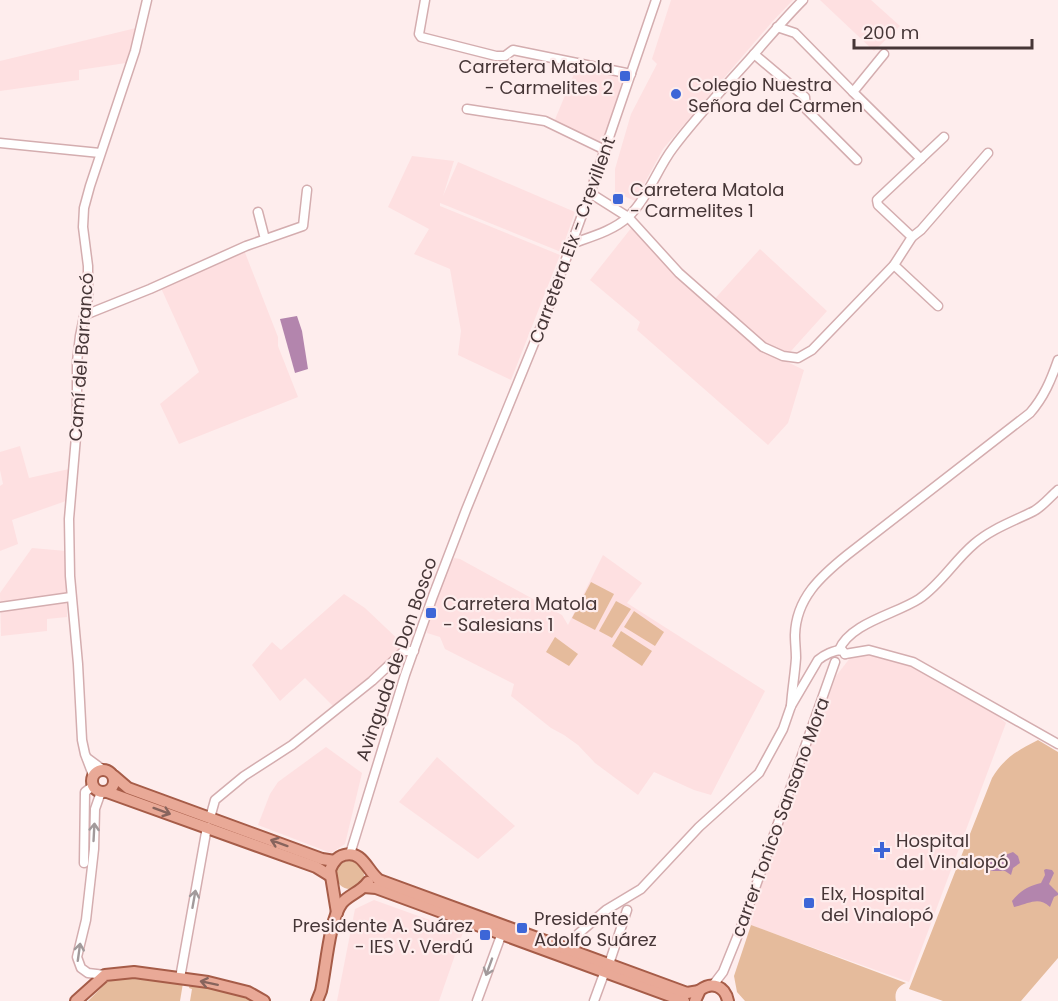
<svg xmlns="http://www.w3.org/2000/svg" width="1058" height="1001" viewBox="0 0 1058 1001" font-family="Poppins,sans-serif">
	<rect width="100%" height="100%" fill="#feeded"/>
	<g fill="#fee0e1">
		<polygon points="671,0 793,0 772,22 663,149 635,201 615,192 615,169 631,114 657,64 652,59"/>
		<polygon points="820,0 871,0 900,26 874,51"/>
		<polygon points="136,28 126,63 79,70 79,80 0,91 0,61"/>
		<polygon points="576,69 624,76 602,144 554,122"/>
		<polygon points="412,156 454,161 443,196 458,162 575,212 561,252 440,203 440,206 560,255 511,380 458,355 461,331 450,269 414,254 429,229 388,207"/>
		<polygon points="632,227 673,274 711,303 760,249 827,311 783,360 804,370 788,423 768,445 637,330 640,322 590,280"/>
		<polygon points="244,250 278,337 278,346 298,397 179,444 160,404 199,372 161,288"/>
		<polygon points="20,446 29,478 69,469 66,501 12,520 18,544 0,551 0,486 3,484 0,470 0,452"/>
		<polygon points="32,548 66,551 67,617 47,619 47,631 1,636 0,593"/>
		<polygon points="603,555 642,583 627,603 765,691 711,795 694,790 654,772 638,795 595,763 578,745 564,735 551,728 511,696 514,684 445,649 440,637 427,633 428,620 444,576 454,558 460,559 562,615 568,625"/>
		<polygon points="344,594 365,608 404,645 382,667 333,706 305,678 280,701 252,665 272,642 281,650"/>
		<polygon points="861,654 878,654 913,665 987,707 1006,723 909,982 747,924 836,676 850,658"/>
		<polygon points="326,747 362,773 345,844 331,853 258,825 270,794 278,782"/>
		<polygon points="437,757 515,826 478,859 399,802"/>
		<polygon points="374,900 463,932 439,1001 337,1001 355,909"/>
	</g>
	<g fill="#e5bb9c">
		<polygon points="591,582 614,594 595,630 572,618"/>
		<polygon points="616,601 631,609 612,638 599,631"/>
		<polygon points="634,611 664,632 655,646 624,627"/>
		<polygon points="621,631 652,651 642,666 612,646"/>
		<polygon points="555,637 578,654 569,666 546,652"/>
		<path d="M1038,740l20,12v206l-37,43h-78l-34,-12 83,-211c13,-21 25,-27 46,-38z"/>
		<circle cx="350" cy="875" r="14"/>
		<path d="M751,925l155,58c-8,3 -12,9 -10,18h-151l-8,-9 -3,-16z"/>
		<polygon points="122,978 183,983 180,1001 88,1001 107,982"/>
		<polygon points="190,984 228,992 255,1001 190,1001 192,989 189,988"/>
	</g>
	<g fill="#b385ad">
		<polygon points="297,316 302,331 308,369 295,373 280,319"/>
		<polygon points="1013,852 1018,856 1020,863 1013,868 1011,875 1005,871 991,871 988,864 992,860"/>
		<path d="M1046,869l6,1 2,3 -5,11 9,9v2l-4,2 -4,10c-12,-11 -21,-3 -36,0l-2,-6c8,-10 16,-15 29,-18l4,-8 -1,-5z"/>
	</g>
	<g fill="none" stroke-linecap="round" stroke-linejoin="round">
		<g stroke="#d4adaf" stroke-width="11">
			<g id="minor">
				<polyline points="425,0 419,34 421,37 496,56 505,56 513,50 631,74"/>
				<polyline points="777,27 795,33 853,92"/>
				<polyline points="754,54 805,97 806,109 857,160"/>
				<polyline points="884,54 853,92 921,159"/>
				<polyline points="467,109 545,121 605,150"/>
				<polyline points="0,143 100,153"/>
				<polyline points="590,193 628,217 679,273 763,347 783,356 798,358 812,350 894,265 912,237 921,230 988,153"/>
				<polyline points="258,212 265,239"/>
				<polyline points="912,237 878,205 877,200 944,137"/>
				<path d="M571,244c19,-7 42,-13 57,-27 20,-19 29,-48 45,-69 23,-31 49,-58 75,-87 18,-20 35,-41 55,-61"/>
				<polyline points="894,265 938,306"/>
				<polyline points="85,315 150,289 246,246 303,226 307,190"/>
				<polyline points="0,607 71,597"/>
				<path d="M839,650c11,-27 57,-36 80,-51 22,-15 35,-38 55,-55 17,-15 40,-23 60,-33 9,-5 16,-14 24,-21"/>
				<polyline points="845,654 869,650 913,662 1058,744"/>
				<path d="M791,706c1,-16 4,-32 5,-48 0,-8 -1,-15 -1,-23 1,-37 26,-59 52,-80l183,-142c14,-16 21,-33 28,-53"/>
				<polyline points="87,758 102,769"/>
				<polyline points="93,775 85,754 82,740 78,664 70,576 69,519 77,425 77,362 80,336 88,298 88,266 83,227 84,208 90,186 135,51 147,0"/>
				<polyline points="101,792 95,809 94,849 86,920 77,957 81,968 88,973 105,975"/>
				<polyline points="210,818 215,800 244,776 292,745 372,681 404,651 414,651"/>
				<polyline points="350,854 405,675 433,596 466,510 546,314 590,193 656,0"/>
				<polyline points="84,863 85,792 93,786"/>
				<path d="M578,934l28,-24 35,-21 58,-62 60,-54 24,-44 8,-23 27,-46c6,-5 16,-10 24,-10l3,4"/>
				<polyline points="609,964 627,910"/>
				<polyline points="180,978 207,827"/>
				<polyline points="713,985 723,972 742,925 835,662"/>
				<polyline points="477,1001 502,933"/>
				<polyline points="594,1001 605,971"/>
			</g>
		</g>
		<g stroke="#a65c48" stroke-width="14">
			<g id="major">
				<circle cx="103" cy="781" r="11"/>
				<polyline points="114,776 128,788 322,859 335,861"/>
				<polyline points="107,792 316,867 329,875"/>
				<polyline points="364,887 376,888 684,1001"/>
				<path d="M337,913l-7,-43c3,-7 6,-13 14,-15 19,-5 23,16 35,25l308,113 12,-2"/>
				<polyline points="76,1001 105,975 134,972 208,982 248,992 264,1001"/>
				<path d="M317,1001l4,-10c5,-22 8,-71 21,-88 8,-9 19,-11 26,-21"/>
				<path d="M695,1001l5,-11c12,-9 25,-4 28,11"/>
			</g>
		</g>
		<use href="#minor" stroke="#fff" stroke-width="8"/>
		<use href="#major" stroke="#e9a997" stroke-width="10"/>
	</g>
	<defs><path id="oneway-shaft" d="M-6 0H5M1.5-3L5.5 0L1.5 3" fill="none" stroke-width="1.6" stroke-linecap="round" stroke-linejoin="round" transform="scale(1.5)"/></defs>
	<g stroke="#87645d">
		<use href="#oneway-shaft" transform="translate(162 811) rotate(20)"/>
		<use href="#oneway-shaft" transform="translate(279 843) rotate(-160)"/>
		<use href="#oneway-shaft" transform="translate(209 983) rotate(-168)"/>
	</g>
	<g stroke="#a29a9b">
		<use href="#oneway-shaft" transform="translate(94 832) rotate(-87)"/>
		<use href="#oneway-shaft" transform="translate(194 899) rotate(-80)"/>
		<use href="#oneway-shaft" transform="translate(79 952) rotate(-82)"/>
		<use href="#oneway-shaft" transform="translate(489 967) rotate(110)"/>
	</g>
	<g fill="#3d66d7" stroke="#feeded" stroke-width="2">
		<rect x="619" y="70" width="12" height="12" rx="3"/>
		<circle cx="676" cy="94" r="6"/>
		<rect x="612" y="193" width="12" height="12" rx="3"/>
		<rect x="425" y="607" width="12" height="12" rx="3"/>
		<path d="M879 841h6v6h6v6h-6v6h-6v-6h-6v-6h6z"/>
		<rect x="803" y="897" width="12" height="12" rx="3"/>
		<rect x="516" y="922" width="12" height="12" rx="3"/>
		<rect x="479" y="929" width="12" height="12" rx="3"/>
	</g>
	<g text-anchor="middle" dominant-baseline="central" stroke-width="4.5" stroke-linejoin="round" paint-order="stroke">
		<g font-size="18" fill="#463637" stroke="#feeded" text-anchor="start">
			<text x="613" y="66" text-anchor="end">Carretera Matola<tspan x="613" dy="21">- Carmelites 2</tspan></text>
			<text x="688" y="84">Colegio Nuestra<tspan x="688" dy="21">Señora del Carmen</tspan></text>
			<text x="630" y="189">Carretera Matola<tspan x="630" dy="21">- Carmelites 1</tspan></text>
			<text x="443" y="603">Carretera Matola<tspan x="443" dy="21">- Salesians 1</tspan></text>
			<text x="896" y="840">Hospital<tspan x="896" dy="21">del Vinalopó</tspan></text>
			<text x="821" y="893">Elx, Hospital<tspan x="821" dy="21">del Vinalopó</tspan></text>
			<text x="534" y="918">Presidente<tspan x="534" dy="21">Adolfo Suárez</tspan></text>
			<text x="473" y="925" text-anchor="end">Presidente A. Suárez<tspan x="473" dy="21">- IES V. Verdú</tspan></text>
		</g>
		<g font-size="18" fill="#463637" stroke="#feeded">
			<text transform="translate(572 240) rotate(-70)">Carretera Elx - Crevillent</text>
			<text transform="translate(81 357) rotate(-86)">Camí del Barrancó</text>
			<text transform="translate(396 659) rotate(-71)">Avinguda de Don Bosco</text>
			<text transform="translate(780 817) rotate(-70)">carrer Tonico Sansano Mora</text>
		</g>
	</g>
	<path d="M854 39v9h178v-9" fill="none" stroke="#463637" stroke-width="3"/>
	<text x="863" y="39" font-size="18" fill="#463637" stroke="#feeded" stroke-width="4.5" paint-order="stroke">200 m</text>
</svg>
